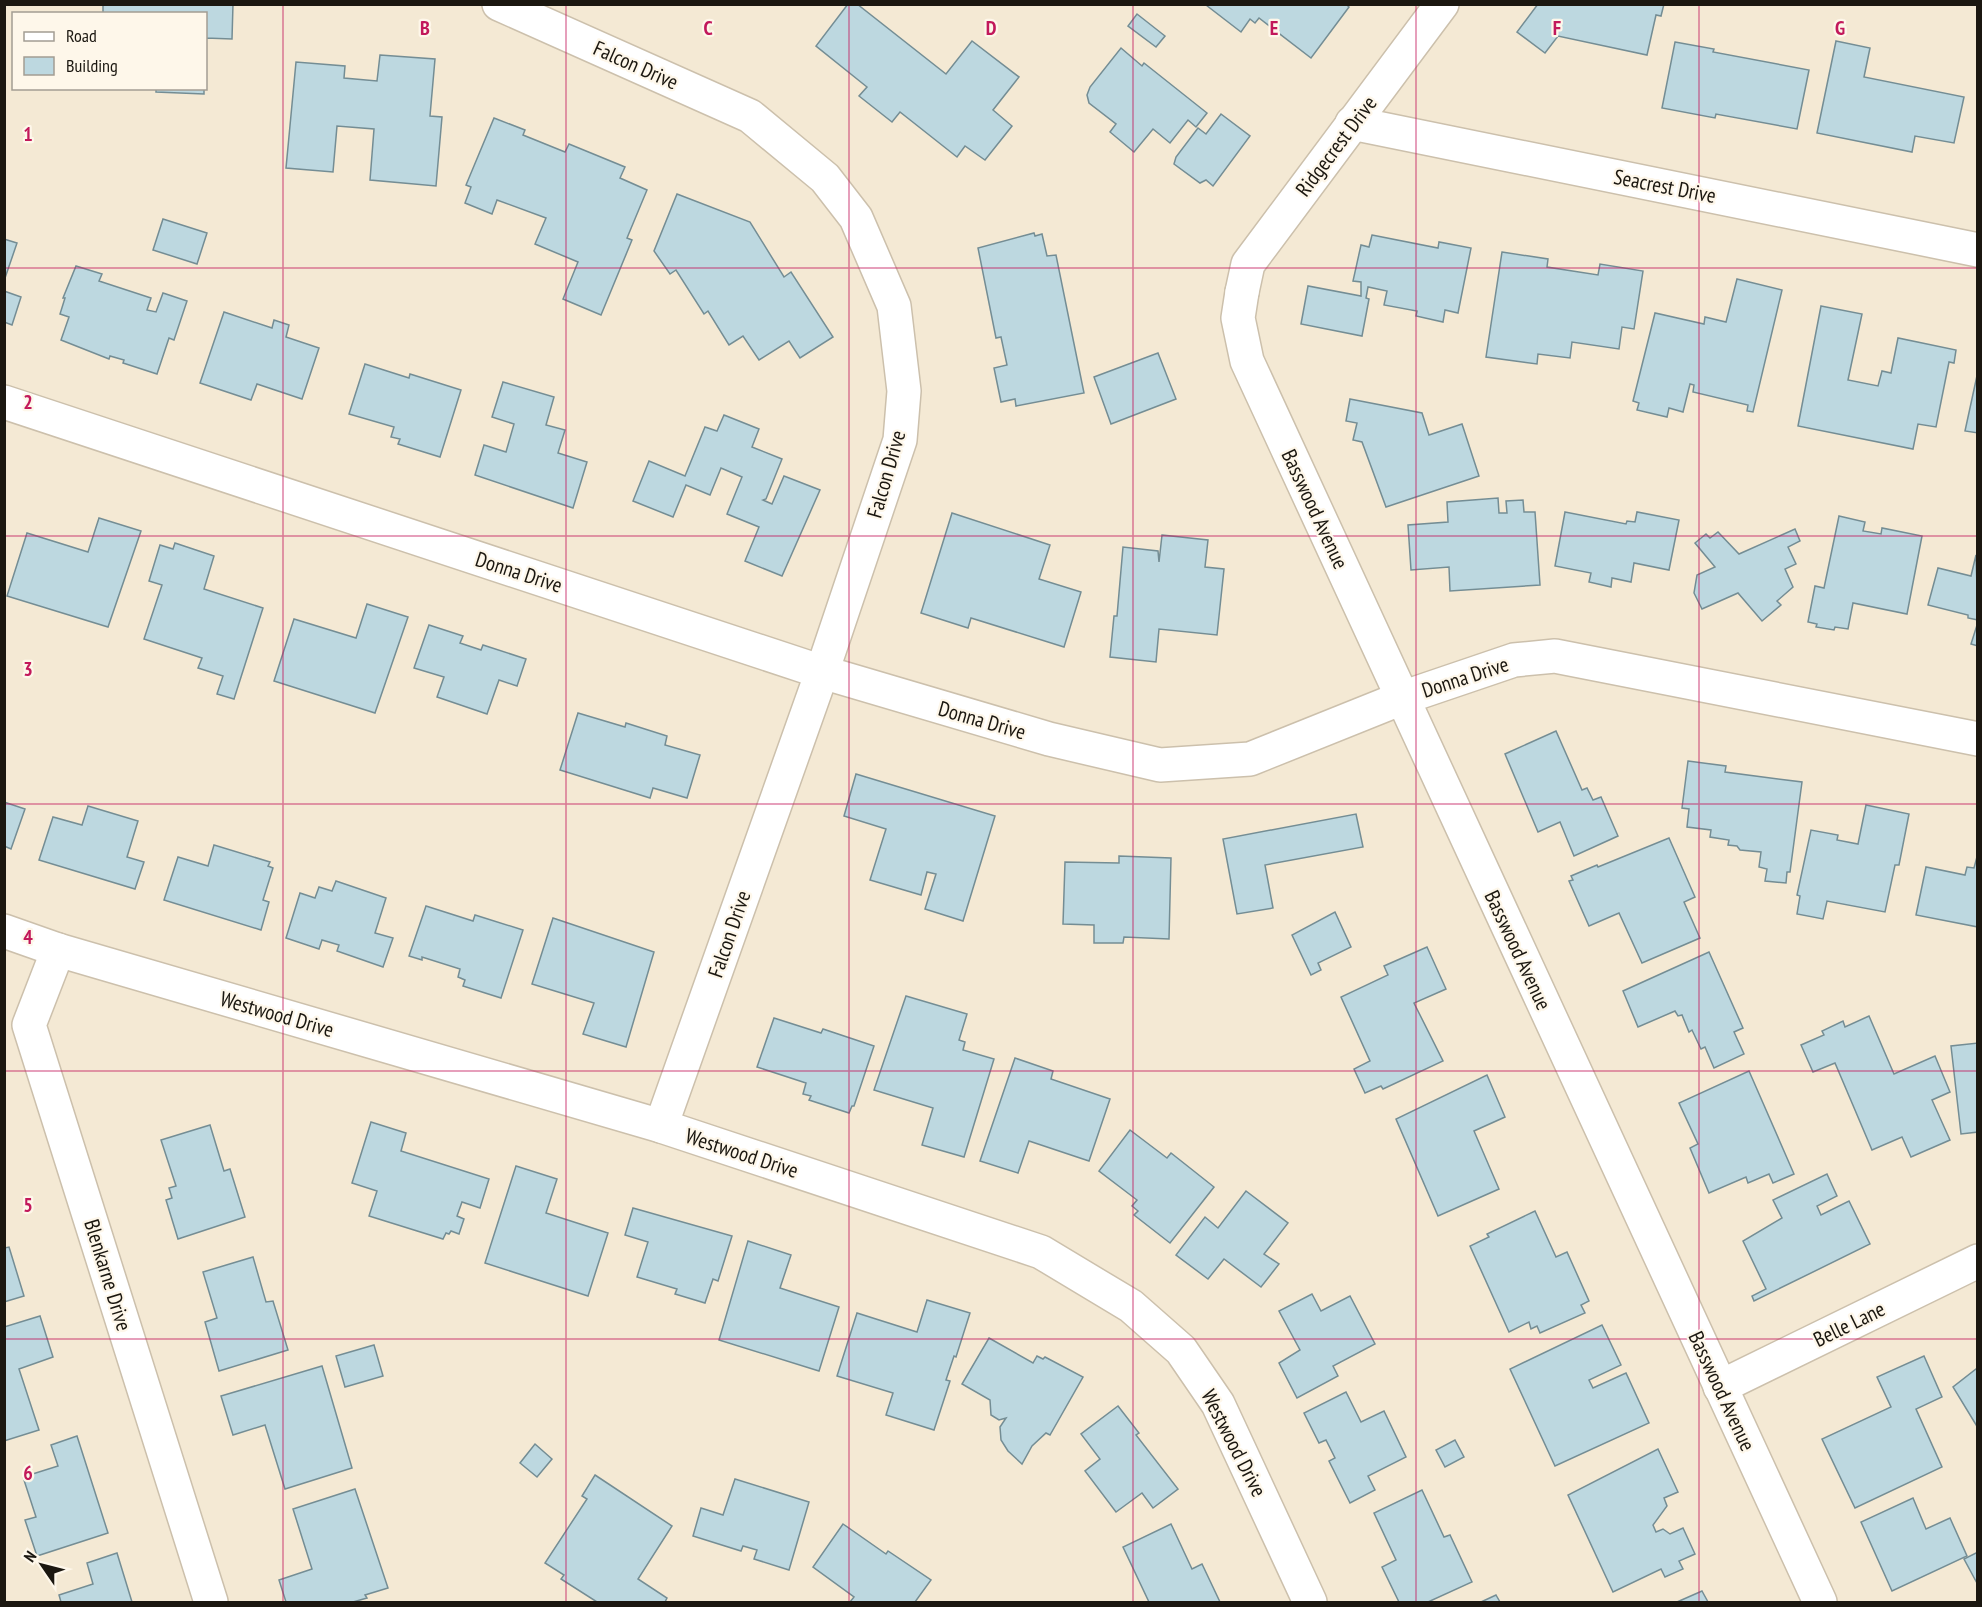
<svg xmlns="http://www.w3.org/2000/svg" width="1982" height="1607" viewBox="0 0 1982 1607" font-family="'PT Sans Narrow',sans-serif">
	<rect width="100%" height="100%" fill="#f4e9d4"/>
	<g fill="#bdd8e0" stroke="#748d94" stroke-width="1.5">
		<polygon points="103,4 233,4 232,39 206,38 206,55 206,14 103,14"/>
		<polygon points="848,4 857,4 946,74 972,41 1019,77 993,110 1012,126 985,160 965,146 957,157 900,112 892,122 859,96 867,87 816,46"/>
		<polygon points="1346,4 1349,7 1311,58 1259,18 1255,23 1250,19 1241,32 1206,5"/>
		<polygon points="1538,4 1664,4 1661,16 1656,15 1647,55 1558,36 1545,53 1517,32"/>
		<polygon points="1137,14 1165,36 1156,47 1128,26"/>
		<polygon points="1836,41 1870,48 1864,77 1964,97 1954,143 1915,136 1912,152 1817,133"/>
		<polygon points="1675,42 1714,49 1713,52 1809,70 1797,129 1716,114 1715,118 1662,108"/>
		<polygon points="1121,48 1142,66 1144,63 1207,113 1196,127 1188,120 1170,143 1153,129 1134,152 1110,132 1116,124 1089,103 1087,95 1090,87"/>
		<polygon points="380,55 435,59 430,116 442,117 436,186 370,180 374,129 337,126 333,172 286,168 296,62 345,66 344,78 377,81"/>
		<polygon points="156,88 204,88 204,94 156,92"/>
		<polygon points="1221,114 1250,136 1213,186 1206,180 1200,183 1174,164 1176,157 1198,128 1206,134"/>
		<polygon points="494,118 525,130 523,135 565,152 569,144 625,167 620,178 647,190 627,238 632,240 601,315 563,299 578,262 535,244 546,218 497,200 492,214 465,203 471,187 466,185"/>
		<polygon points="677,194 750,222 784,277 791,272 833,337 800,358 789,341 759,360 743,336 729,345 708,311 704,314 676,270 670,274 654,251"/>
		<polygon points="163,219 207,233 197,264 153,250"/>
		<polygon points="1034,233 1035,236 1042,234 1047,256 1056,255 1084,393 1016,406 1015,399 1001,402 994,368 1007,365 1001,337 996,338 978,248"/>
		<polygon points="1372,235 1438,248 1439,242 1471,248 1458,313 1445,310 1443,322 1416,316 1417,311 1384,305 1387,291 1368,287 1366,298 1369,299 1362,336 1301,324 1308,286 1361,296 1361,282 1353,281 1361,245 1369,247"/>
		<polygon points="4,239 17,243 4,281"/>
		<polygon points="1502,252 1548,259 1547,267 1598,275 1600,264 1643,271 1634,329 1622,327 1619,349 1572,342 1570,358 1538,354 1537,364 1486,357"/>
		<polygon points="76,266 102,274 99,281 151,298 147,310 156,312 163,293 187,301 174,340 169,338 157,374 123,363 124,360 110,356 109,359 61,340 69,317 60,314 65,298 63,298"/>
		<polygon points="1737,279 1782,290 1753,412 1747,411 1748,405 1693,392 1694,385 1690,384 1683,412 1669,408 1667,417 1637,410 1639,403 1633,401 1655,313 1704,324 1705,317 1726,322"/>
		<polygon points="4,291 21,297 12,325 4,322"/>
		<polygon points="1821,306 1862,314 1848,380 1878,386 1882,371 1891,373 1898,338 1956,350 1954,363 1949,362 1936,427 1918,424 1913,449 1798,426"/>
		<polygon points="224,312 272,328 274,320 289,325 286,337 319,348 302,399 257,384 251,400 200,383"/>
		<polygon points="1158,353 1176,399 1111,424 1094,377"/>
		<polygon points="365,364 409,378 410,374 461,390 440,457 398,444 400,439 391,437 394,427 349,414"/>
		<polygon points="1978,371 1978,433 1965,431"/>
		<polygon points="503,382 554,397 546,425 565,430 558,453 587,462 573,508 475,475 484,445 506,452 514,424 492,417"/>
		<polygon points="1350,399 1422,413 1429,435 1462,424 1479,476 1386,507 1362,442 1353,440 1357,423 1346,421"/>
		<polygon points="724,415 759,429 752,447 782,459 766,499 763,500 772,504 784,476 820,490 782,576 745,561 759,527 727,514 742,477 721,468 710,495 686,485 673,517 633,501 649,461 685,476 705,427 717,431"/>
		<polygon points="1498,498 1499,513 1507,513 1506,501 1523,500 1524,512 1535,512 1540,585 1450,591 1449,567 1411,570 1408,525 1448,522 1447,502"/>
		<polygon points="1565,512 1626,524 1627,521 1635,522 1637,512 1679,520 1669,570 1634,563 1631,582 1612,578 1611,587 1589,582 1591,573 1555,566"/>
		<polygon points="952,513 1050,545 1039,579 1081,592 1064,647 971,618 968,628 921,613"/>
		<polygon points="1839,516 1865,522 1863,531 1881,534 1882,528 1922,536 1907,614 1853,603 1848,629 1835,627 1834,630 1816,627 1817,624 1808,622 1815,586 1824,588"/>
		<polygon points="99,518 141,531 108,627 7,596 27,533 88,552"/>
		<polygon points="1795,529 1800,541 1788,547 1796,564 1785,569 1793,587 1777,601 1781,605 1762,621 1738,593 1702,609 1694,593 1697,575 1715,567 1695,543 1706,534 1710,538 1718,532 1739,554"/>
		<polygon points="1162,535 1208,540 1205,567 1224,569 1217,635 1159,629 1156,662 1110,657 1114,616 1117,616 1123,547 1158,551 1159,562"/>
		<polygon points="175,543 214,556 204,589 263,608 234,699 217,694 223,676 198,668 202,658 144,639 162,585 149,581 160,545 173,549"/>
		<polygon points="1976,555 1978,620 1968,618 1968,615 1928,605 1938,568 1971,576"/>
		<polygon points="367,604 408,617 375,713 274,681 294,619 356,638"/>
		<polygon points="1978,622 1978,646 1971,644"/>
		<polygon points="429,625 463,636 460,643 481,650 483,645 526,659 517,686 499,680 487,714 437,697 444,677 414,668"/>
		<polygon points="578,713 625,727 626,723 667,736 665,745 700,755 687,798 653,788 650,798 560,770"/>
		<polygon points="1556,731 1582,790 1587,788 1593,800 1601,797 1618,836 1574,856 1560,822 1538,832 1505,754"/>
		<polygon points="1688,761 1726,766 1725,772 1802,782 1790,872 1787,872 1786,883 1765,881 1767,869 1759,867 1761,852 1740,850 1737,846 1728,845 1729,840 1710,837 1711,830 1687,827 1689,809 1682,808"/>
		<polygon points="856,774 995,816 963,921 925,909 936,874 927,872 921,895 870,880 886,829 844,816"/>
		<polygon points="4,802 25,809 11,849 4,846"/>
		<polygon points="1866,805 1909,814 1899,865 1895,865 1885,912 1827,901 1823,919 1797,914 1800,896 1797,895 1811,830 1838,835 1837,840 1858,844"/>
		<polygon points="88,806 138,821 127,857 144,862 135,889 39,860 53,817 82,825"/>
		<polygon points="1356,814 1363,847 1265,865 1273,908 1237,914 1223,839"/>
		<polygon points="1669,838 1695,897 1684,902 1700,938 1642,963 1619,913 1589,926 1569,881 1573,880 1571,876 1597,865 1598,867"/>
		<polygon points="214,845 270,862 268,866 273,868 263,900 269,902 261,930 164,900 178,857 208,866"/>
		<polygon points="1978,853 1978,927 1916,915 1926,867 1965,875 1967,867 1974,868"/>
		<polygon points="1119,856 1171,858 1169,939 1124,937 1123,943 1094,943 1094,925 1063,924 1065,862 1119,863"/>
		<polygon points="336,881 386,898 375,933 393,938 383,967 337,951 339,945 322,940 319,949 286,938 300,893 315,898 319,887 332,891"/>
		<polygon points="426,906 473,921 475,915 523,930 501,998 463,986 465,980 458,977 460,969 422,957 422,960 409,956"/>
		<polygon points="1335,912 1351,947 1318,963 1321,970 1311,975 1292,935"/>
		<polygon points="553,918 654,952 626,1047 583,1034 594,1003 532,984"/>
		<polygon points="1427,947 1446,989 1414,1003 1443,1061 1383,1089 1381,1086 1365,1093 1354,1069 1370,1061 1341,997 1388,975 1384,966"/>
		<polygon points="1709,952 1743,1028 1734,1032 1744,1054 1714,1068 1705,1047 1701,1049 1692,1030 1689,1032 1682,1015 1678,1016 1675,1011 1638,1027 1623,991"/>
		<polygon points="906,996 967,1014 959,1040 965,1042 963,1050 994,1059 964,1157 922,1145 933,1108 874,1090"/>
		<polygon points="1869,1016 1894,1074 1935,1056 1950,1092 1932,1100 1950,1140 1911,1157 1902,1137 1872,1150 1835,1063 1813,1072 1801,1045 1824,1035 1822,1031 1843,1021 1845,1027"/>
		<polygon points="774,1018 821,1033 823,1029 874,1046 854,1106 852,1106 849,1113 809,1100 811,1096 803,1094 806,1083 757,1067"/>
		<polygon points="1978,1043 1978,1132 1961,1134 1951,1046"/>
		<polygon points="1015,1058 1053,1071 1051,1079 1110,1099 1089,1161 1029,1141 1018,1173 980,1161"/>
		<polygon points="1749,1071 1794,1174 1773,1183 1769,1174 1748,1183 1746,1177 1709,1193 1690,1148 1698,1144 1679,1103"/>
		<polygon points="1487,1075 1505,1117 1474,1131 1499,1189 1438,1216 1396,1119"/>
		<polygon points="371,1122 406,1133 401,1151 489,1179 480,1208 462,1202 457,1216 464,1219 459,1234 451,1231 449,1234 446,1233 443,1239 369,1216 377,1191 352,1183"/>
		<polygon points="210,1125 224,1171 230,1169 245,1217 178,1239 166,1200 172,1198 169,1188 176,1186 161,1140"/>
		<polygon points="1130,1130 1167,1158 1171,1153 1214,1187 1170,1243 1134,1215 1138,1211 1132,1206 1137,1200 1099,1171"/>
		<polygon points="516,1166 557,1179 546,1213 608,1233 588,1296 485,1263"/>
		<polygon points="1827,1174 1837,1196 1817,1206 1821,1215 1849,1201 1870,1244 1754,1301 1752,1296 1766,1289 1743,1241 1782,1218 1773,1200"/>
		<polygon points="1246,1191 1288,1223 1264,1254 1279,1264 1261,1287 1224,1259 1208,1279 1176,1255 1205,1217 1218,1228"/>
		<polygon points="633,1208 732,1236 718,1281 713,1279 705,1303 675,1294 677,1289 637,1277 648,1242 625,1235"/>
		<polygon points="1535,1211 1556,1257 1567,1252 1589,1301 1581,1305 1585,1313 1540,1333 1537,1326 1531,1329 1529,1322 1509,1332 1470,1246 1489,1237 1487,1234"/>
		<polygon points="748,1241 791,1255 780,1288 839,1307 819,1371 719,1340"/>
		<polygon points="9,1247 24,1296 4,1302 4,1248"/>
		<polygon points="253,1257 266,1302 273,1301 288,1350 219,1371 205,1322 217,1318 203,1272"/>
		<polygon points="1312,1294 1321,1311 1350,1296 1375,1344 1333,1366 1338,1376 1297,1398 1279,1363 1300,1350 1279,1311"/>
		<polygon points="927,1300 970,1313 956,1357 954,1356 946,1380 950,1381 934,1430 886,1415 893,1393 837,1376 857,1313 917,1332"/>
		<polygon points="40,1316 53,1357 19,1369 39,1430 4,1441 4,1327"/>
		<polygon points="1602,1325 1621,1365 1589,1380 1593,1388 1626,1373 1649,1423 1555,1466 1510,1369"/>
		<polygon points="989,1338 1033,1363 1037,1356 1043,1359 1045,1357 1083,1377 1050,1435 1046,1433 1032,1446 1022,1464 1008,1451 1001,1440 1000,1427 1006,1418 999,1420 991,1415 990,1400 962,1384"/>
		<polygon points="374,1345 383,1376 345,1387 336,1356"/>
		<polygon points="1924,1356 1942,1397 1916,1409 1942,1467 1855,1508 1822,1439 1891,1407 1877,1377"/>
		<polygon points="322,1366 352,1468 285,1489 265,1425 233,1435 221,1396"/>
		<polygon points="1976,1369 1978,1371 1978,1428 1953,1387"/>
		<polygon points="1346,1392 1361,1422 1384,1411 1406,1457 1368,1476 1375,1490 1350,1503 1329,1461 1335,1458 1326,1440 1319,1443 1304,1413"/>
		<polygon points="1118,1406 1139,1433 1136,1435 1178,1489 1153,1508 1142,1493 1116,1512 1085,1471 1100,1459 1081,1434"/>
		<polygon points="77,1436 108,1533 37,1556 25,1520 36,1517 23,1477 58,1466 51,1445"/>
		<polygon points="1455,1440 1464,1457 1445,1467 1436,1450"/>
		<polygon points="535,1444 552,1459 537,1477 520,1463"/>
		<polygon points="1658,1449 1678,1492 1664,1498 1667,1506 1653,1525 1656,1532 1663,1529 1670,1534 1683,1528 1695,1554 1679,1561 1683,1569 1665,1577 1661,1569 1613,1592 1568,1495"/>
		<polygon points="595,1475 672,1526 638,1579 667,1598 665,1602 597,1602 561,1579 564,1575 545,1563 587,1499 582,1496"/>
		<polygon points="735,1479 809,1502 789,1570 754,1559 757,1550 743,1546 741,1551 693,1536 701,1508 723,1515"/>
		<polygon points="355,1489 388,1588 365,1595 367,1598 353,1602 286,1602 279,1580 312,1569 293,1509"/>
		<polygon points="1422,1490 1444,1537 1450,1535 1472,1582 1428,1602 1399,1602 1382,1567 1396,1560 1374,1513"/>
		<polygon points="1913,1498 1926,1529 1950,1518 1967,1556 1892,1591 1861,1522"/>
		<polygon points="843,1524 886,1554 888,1551 931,1580 915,1602 850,1602 854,1597 813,1567"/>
		<polygon points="1171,1524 1192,1569 1202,1564 1220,1602 1149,1602 1123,1547"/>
		<polygon points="1978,1552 1978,1585 1964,1559"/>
		<polygon points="117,1553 132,1602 61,1602 59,1595 93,1584 87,1563"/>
		<polygon points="1702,1591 1708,1602 1677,1602"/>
		<polygon points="1496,1595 1500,1602 1481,1602"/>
	</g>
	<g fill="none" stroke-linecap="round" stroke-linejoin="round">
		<g stroke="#ccc0ac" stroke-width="36">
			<g id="minor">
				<polyline points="499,4 750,116 825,178 856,218 894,306 904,391 900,440 822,672 661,1126"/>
				<polyline points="1352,123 1978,250"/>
				<polyline points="1242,292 1248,264 1442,4"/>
				<polyline points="4,931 58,950 661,1126 1041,1252 1131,1306 1181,1350 1218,1404 1310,1602"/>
				<polyline points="58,950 29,1025 211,1602"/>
				<polyline points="1720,1387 1978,1261"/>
			</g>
		</g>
		<g stroke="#ccc0ac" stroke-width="36">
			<g id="tertiary">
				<polyline points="1242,292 1238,318 1247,361 1820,1602"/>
				<polyline points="4,402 822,672 1049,739 1160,765 1250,759 1402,698 1514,660 1555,656 1978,739"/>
			</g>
		</g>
		<use href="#minor" stroke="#fff" stroke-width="33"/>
		<use href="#tertiary" stroke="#fff" stroke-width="33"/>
	</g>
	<path fill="none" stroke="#c2185b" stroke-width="1.5" stroke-opacity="0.55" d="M283,4v1598M566,4v1598M849,4v1598M1133,4v1598M1416,4v1598M1699,4v1598M4,268h1974M4,536h1974M4,804h1974M4,1071h1974M4,1339h1974"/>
	<g text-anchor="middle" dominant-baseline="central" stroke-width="4.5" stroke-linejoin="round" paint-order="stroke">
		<g font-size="21" fill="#1b1710" stroke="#fef7ea">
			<text transform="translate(636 65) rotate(24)">Falcon Drive</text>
			<text transform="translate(1336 146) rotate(-53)">Ridgecrest Drive</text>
			<text transform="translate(1665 186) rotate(11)">Seacrest Drive</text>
			<text transform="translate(886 474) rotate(-74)">Falcon Drive</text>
			<text transform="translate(1315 509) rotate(65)">Basswood Avenue</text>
			<text transform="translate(519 572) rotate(18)">Donna Drive</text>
			<text transform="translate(1465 677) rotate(-18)">Donna Drive</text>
			<text transform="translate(982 720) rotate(16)">Donna Drive</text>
			<text transform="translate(729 934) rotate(-71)">Falcon Drive</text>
			<text transform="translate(1518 950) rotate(65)">Basswood Avenue</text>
			<text transform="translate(277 1014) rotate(16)">Westwood Drive</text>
			<text transform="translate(742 1153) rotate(18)">Westwood Drive</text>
			<text transform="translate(108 1275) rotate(73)">Blenkarne Drive</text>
			<text transform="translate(1849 1324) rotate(-26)">Belle Lane</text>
			<text transform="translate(1722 1391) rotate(65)">Basswood Avenue</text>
			<text transform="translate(1234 1443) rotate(63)">Westwood Drive</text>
		</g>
	</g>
	<g font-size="20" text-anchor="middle" font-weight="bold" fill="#c2185b" stroke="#fef7ea" stroke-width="4.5" stroke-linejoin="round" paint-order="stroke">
		<text x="425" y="35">B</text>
		<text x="708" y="35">C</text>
		<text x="991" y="35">D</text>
		<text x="1274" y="35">E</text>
		<text x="1557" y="35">F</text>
		<text x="1840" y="35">G</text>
		<text x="28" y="141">1</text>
		<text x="28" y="409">2</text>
		<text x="28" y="676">3</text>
		<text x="28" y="944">4</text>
		<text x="28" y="1212">5</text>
		<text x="28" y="1480">6</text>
	</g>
	<rect width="1982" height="1607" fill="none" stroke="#1b1710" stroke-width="12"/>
	<rect x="12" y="12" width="195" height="78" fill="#fef7ea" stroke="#a39d93" stroke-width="1.5"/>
	<rect x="24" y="32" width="30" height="9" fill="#ffffff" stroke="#a39d93" stroke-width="1.5"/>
	<text x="66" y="42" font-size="18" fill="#1b1710">Road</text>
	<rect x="24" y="57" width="30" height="18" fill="#bdd8e0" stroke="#a39d93" stroke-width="1.5"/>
	<text x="66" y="72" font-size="18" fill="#1b1710">Building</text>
	<g transform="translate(42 1565) rotate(305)" stroke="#fef7ea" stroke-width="4.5" paint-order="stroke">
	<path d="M0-4.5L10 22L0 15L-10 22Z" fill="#1b1710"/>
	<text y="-9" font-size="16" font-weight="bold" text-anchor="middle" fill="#1b1710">N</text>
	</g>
</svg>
